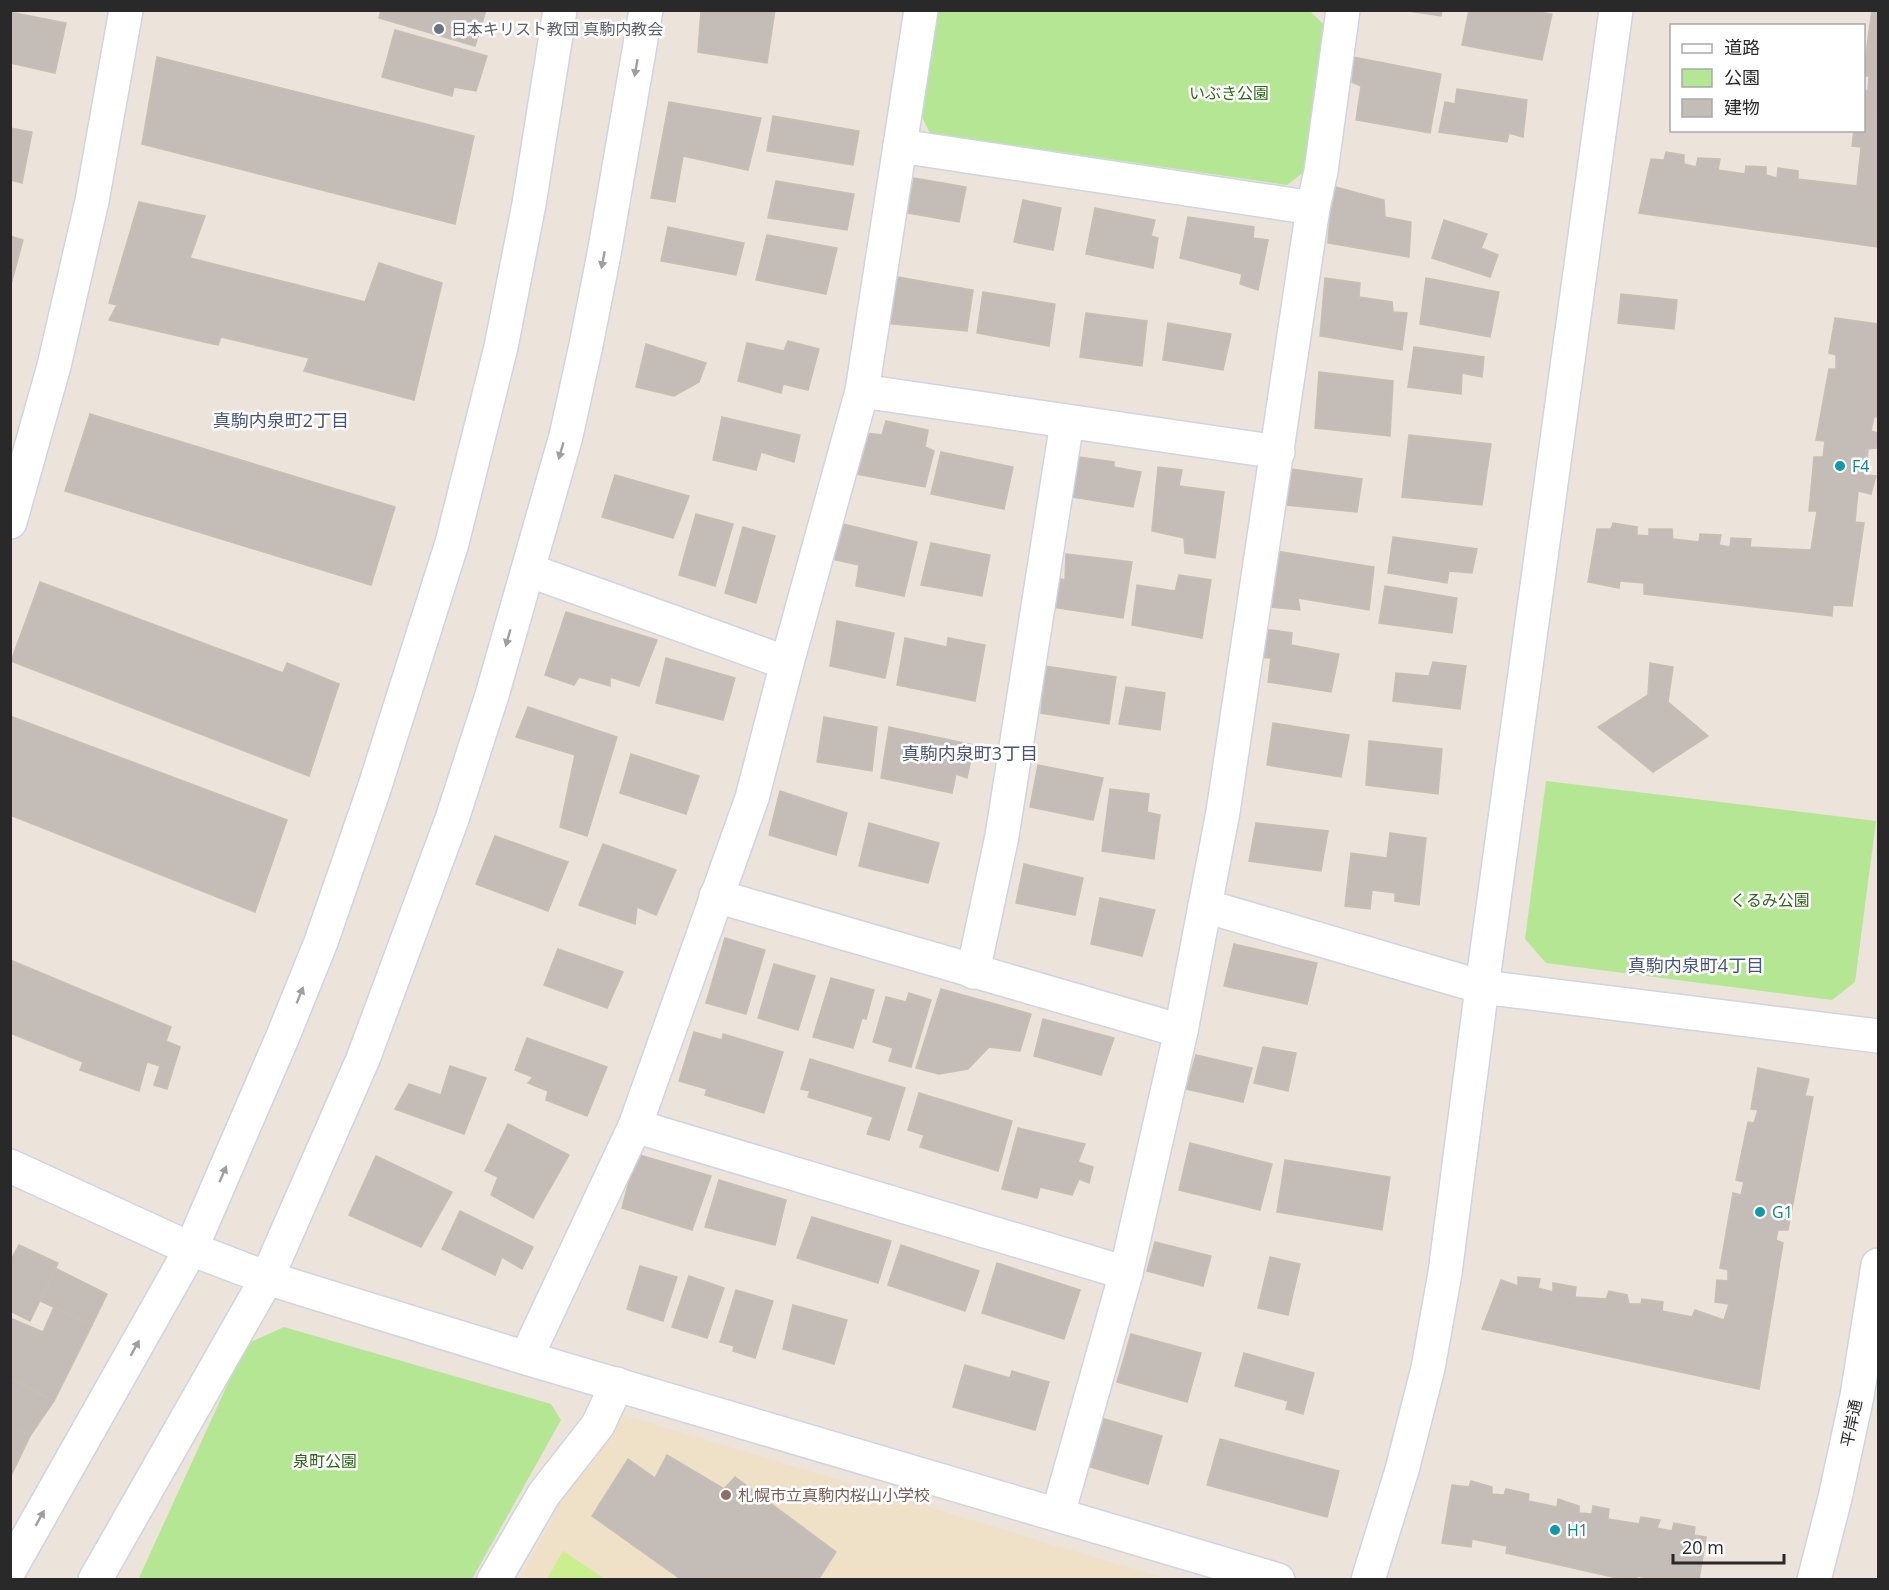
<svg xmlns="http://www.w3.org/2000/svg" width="1889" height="1590" viewBox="0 0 1889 1590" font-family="'Open Sans','Noto Sans JP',sans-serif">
	<rect width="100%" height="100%" fill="#ece3da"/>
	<polygon fill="#efe0c8" points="610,1411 1167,1579 519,1580"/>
	<g fill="#b4e693">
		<polygon points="937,11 1311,12 1326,27 1304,172 1287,185 930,133 922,117"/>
		<polygon points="1546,781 1876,821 1855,982 1832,1000 1546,963 1525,939"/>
		<polygon points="284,1327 551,1404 561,1420 472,1579 138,1580 246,1344"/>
	</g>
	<polygon fill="#cbee8e" points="563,1551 605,1579 547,1579"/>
	<g fill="#c4bdb7" stroke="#c7bfb4" stroke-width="1.5">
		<polygon points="381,10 486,10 475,46 379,18"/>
		<polygon points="701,10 775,10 767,63 698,52"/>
		<polygon points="1402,10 1442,10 1441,16"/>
		<polygon points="1469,10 1527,10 1552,14 1542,60 1462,45"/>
		<polygon points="1872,10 1878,10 1877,247 1639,213 1651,159 1664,160 1666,152 1684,155 1684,164 1696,167 1698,158 1720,159 1718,170 1745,174 1746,166 1766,167 1766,175 1777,178 1778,168 1798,171 1798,179 1857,186 1861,147 1852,146 1854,130 1864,130 1864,90 1868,91 1869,76 1864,76 1864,68"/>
		<polygon points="10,12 66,23 55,73 10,63"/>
		<polygon points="395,30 487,56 476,91 454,87 452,96 382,77"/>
		<polygon points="157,57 474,136 455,224 142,144"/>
		<polygon points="1353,57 1441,74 1430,133 1356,120 1361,86 1349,81"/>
		<polygon points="1457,89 1527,100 1523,137 1509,133 1507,142 1439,132 1445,102 1455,104"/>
		<polygon points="669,102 761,118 748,170 683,156 675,202 651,198"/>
		<polygon points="773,116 859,131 853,165 767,151"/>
		<polygon points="10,128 32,132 22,183 10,180"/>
		<polygon points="914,178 966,187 959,222 907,213"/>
		<polygon points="776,181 854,194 847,230 768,218"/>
		<polygon points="1332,186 1384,200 1385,217 1411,222 1409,257 1328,243"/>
		<polygon points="1023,200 1061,208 1053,250 1014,242"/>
		<polygon points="139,202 205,216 190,258 365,302 379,263 442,283 414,400 304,371 309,358 221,337 218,345 109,320 117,305 109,303"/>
		<polygon points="1095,208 1155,220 1151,236 1158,238 1153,268 1086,254"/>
		<polygon points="1188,217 1254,227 1253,238 1268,240 1258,290 1240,284 1242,274 1180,258"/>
		<polygon points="1444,220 1487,234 1481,248 1498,255 1490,277 1432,258"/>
		<polygon points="668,227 744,243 736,275 661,261"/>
		<polygon points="767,235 837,248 826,294 756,280"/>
		<polygon points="10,236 23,240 10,288"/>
		<polygon points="892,276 973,290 967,331 884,323"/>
		<polygon points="1325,278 1360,283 1359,297 1392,302 1393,312 1407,313 1402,350 1320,336"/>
		<polygon points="1426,278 1499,292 1490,337 1420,324"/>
		<polygon points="983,292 1055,304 1049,346 977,333"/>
		<polygon points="1621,294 1677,300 1674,329 1618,323"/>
		<polygon points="1086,313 1147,321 1142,366 1080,357"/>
		<polygon points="1835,318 1878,324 1878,417 1874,417 1871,431 1878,433 1878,436 1876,448 1868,449 1866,475 1876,476 1871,494 1858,491 1855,522 1864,523 1852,606 1833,605 1832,616 1644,594 1644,583 1620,581 1619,588 1588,582 1597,529 1611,529 1613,523 1637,527 1637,535 1649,536 1649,529 1672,529 1673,539 1699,542 1700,534 1721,535 1719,545 1730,547 1731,538 1751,539 1750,547 1811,550 1817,511 1809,511 1814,457 1823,457 1825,441 1816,440 1829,369 1836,369 1836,355 1829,353"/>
		<polygon points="1168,323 1231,334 1223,370 1163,360"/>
		<polygon points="788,341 819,349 808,390 783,384 781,393 738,381 747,343 784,351"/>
		<polygon points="646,344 706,363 699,382 674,396 636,387"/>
		<polygon points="1414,347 1484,357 1482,377 1462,373 1461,394 1408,387"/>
		<polygon points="1319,372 1393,381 1390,436 1315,428"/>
		<polygon points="90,414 395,507 371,585 65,491"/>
		<polygon points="722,417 800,435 794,462 761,452 756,470 713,460"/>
		<polygon points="886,421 928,430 925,447 934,451 925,487 850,473 857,432 882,435"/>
		<polygon points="1409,435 1491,444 1482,505 1402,497"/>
		<polygon points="941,452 1013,467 1004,509 931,494"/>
		<polygon points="1079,457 1114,462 1114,467 1141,472 1133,507 1072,497"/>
		<polygon points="1158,467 1182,470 1179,486 1224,492 1215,558 1185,553 1184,538 1152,531"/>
		<polygon points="1291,469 1362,479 1357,512 1286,505"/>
		<polygon points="615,475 689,496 673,538 602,517"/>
		<polygon points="696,514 733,524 715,586 679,575"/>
		<polygon points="835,522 917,542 904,596 856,586 859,565 827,558"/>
		<polygon points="743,527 775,536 756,603 725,593"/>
		<polygon points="1393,537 1477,549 1472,573 1449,571 1447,583 1388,573"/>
		<polygon points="931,543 990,555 982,596 921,585"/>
		<polygon points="1276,551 1374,567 1369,610 1298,598 1300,610 1271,607"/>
		<polygon points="1066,554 1132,562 1123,618 1051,607 1057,578 1065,580"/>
		<polygon points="1179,575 1211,580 1202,638 1132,625 1137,585 1175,591"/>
		<polygon points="40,582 283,673 287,663 339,684 309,776 11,661"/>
		<polygon points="1385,586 1457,598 1452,633 1379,623"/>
		<polygon points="566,612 657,640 639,686 610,677 610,686 579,677 574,685 545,675"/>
		<polygon points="837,621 894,633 885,678 830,666"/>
		<polygon points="1264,629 1292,633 1291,645 1339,654 1331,692 1268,682 1271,658 1259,657"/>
		<polygon points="905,638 947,647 948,638 985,645 975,701 897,685"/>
		<polygon points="666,658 735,678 723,720 656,703"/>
		<polygon points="1433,662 1466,666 1460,709 1393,701 1396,673 1429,676"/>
		<polygon points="1650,663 1673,667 1668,702 1708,736 1653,772 1598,727 1648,695"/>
		<polygon points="1045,666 1116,677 1109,724 1041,713"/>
		<polygon points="1126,687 1165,693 1160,730 1119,724"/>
		<polygon points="528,707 617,737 587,836 560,827 575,755 516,737"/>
		<polygon points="10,716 287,820 255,912 10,815"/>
		<polygon points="824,717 877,727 872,771 817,762"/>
		<polygon points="1273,723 1349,735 1341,777 1267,765"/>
		<polygon points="889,727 974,745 967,778 956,774 952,793 881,778"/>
		<polygon points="1369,741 1442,749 1438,794 1366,785"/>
		<polygon points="631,754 699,776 686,814 620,793"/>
		<polygon points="1038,765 1103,778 1093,820 1030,807"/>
		<polygon points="1110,789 1149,794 1147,812 1160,815 1154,859 1102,851"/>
		<polygon points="780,791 847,813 836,855 769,835"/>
		<polygon points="869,823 939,843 928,883 859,866"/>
		<polygon points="1256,823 1328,831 1321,871 1249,861"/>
		<polygon points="1390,833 1426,838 1419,905 1395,901 1395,893 1372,890 1370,909 1345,906 1351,853 1387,858"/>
		<polygon points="495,836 568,862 548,911 476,884"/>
		<polygon points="603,844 676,870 656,915 637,907 635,924 579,905"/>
		<polygon points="1024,864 1083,878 1075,915 1016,903"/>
		<polygon points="1100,898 1155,910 1142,956 1091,944"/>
		<polygon points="725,938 765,950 746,1014 706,1003"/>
		<polygon points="1234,944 1317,963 1307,1004 1224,986"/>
		<polygon points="558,949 623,972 607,1008 544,985"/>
		<polygon points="10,960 171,1027 166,1041 180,1047 167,1089 154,1085 160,1066 147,1062 139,1091 80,1070 83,1062 10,1033"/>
		<polygon points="774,964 815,976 798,1030 758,1018"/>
		<polygon points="831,978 874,990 866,1019 862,1018 853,1048 813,1037"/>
		<polygon points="941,989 1031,1014 1020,1051 989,1047 968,1069 939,1074 916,1068"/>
		<polygon points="909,993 931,1000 911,1067 889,1061 893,1048 873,1042 886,997 906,1002"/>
		<polygon points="1043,1019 1114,1038 1101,1075 1034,1056"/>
		<polygon points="694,1032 722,1040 723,1034 783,1052 764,1113 705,1095 707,1089 679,1081"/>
		<polygon points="527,1038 607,1067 587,1116 546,1100 548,1091 528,1083 533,1077 515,1070"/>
		<polygon points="1263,1047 1296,1053 1288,1091 1254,1083"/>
		<polygon points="1196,1055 1252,1068 1243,1102 1186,1089"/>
		<polygon points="810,1059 905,1088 889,1140 867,1134 873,1117 808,1097 810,1091 801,1089"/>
		<polygon points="450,1066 486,1078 464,1134 395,1109 409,1084 441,1095"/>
		<polygon points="1758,1068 1809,1079 1805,1096 1813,1097 1788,1230 1778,1230 1776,1240 1783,1243 1759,1389 1482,1329 1501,1280 1518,1286 1518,1277 1540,1279 1538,1288 1553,1292 1553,1283 1576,1287 1575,1297 1606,1299 1609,1291 1627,1295 1629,1304 1641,1304 1642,1299 1663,1302 1662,1311 1692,1317 1695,1310 1724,1320 1729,1304 1715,1302 1717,1280 1728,1281 1728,1270 1720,1268 1733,1193 1741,1195 1744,1182 1736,1180 1748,1122 1754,1123 1758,1110 1751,1109"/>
		<polygon points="919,1093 1012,1121 998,1171 920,1147 924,1135 908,1130"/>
		<polygon points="508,1124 569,1155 533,1218 491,1195 498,1177 485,1171"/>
		<polygon points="1018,1128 1085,1144 1078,1162 1093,1167 1089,1183 1079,1179 1072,1195 1040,1187 1037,1198 1002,1189"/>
		<polygon points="1190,1143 1272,1164 1260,1210 1179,1190"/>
		<polygon points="636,1154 711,1176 692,1230 622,1208"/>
		<polygon points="376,1156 452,1192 421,1247 349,1215"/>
		<polygon points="1285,1160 1390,1177 1382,1230 1277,1212"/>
		<polygon points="719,1180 786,1200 775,1245 705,1227"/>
		<polygon points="460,1211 533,1247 522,1269 502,1257 495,1275 442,1249"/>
		<polygon points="812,1217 891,1241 878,1283 797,1258"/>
		<polygon points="1155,1242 1211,1256 1203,1286 1147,1271"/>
		<polygon points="19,1245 58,1263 30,1321 10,1311 10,1262"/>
		<polygon points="901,1245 979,1271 965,1311 888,1285"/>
		<polygon points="1270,1257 1300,1264 1288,1315 1258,1308"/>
		<polygon points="997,1263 1080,1290 1064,1339 982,1313"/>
		<polygon points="640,1266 677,1277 663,1321 627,1309"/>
		<polygon points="55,1268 107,1294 92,1325 40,1301"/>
		<polygon points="689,1276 724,1288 707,1338 672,1327"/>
		<polygon points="736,1290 773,1301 755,1358 733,1351 734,1346 720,1342"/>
		<polygon points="793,1305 847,1320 834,1364 783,1349"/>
		<polygon points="54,1307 92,1325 54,1401 10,1378 10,1318 43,1332"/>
		<polygon points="1131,1334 1201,1353 1187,1402 1117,1382"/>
		<polygon points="1244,1353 1314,1373 1303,1414 1286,1409 1288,1401 1235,1386"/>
		<polygon points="965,1365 1010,1378 1012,1371 1049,1382 1035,1430 953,1407"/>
		<polygon points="10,1378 54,1401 30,1436 10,1426"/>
		<polygon points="1101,1418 1162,1436 1148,1484 1087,1466"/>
		<polygon points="10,1426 30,1436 10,1478"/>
		<polygon points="1220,1439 1339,1471 1327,1517 1207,1485"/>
		<polygon points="667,1455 724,1489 735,1477 836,1552 818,1580 682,1580 592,1516 628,1459 655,1478"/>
		<polygon points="1471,1481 1492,1487 1492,1494 1504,1495 1506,1489 1529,1494 1528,1501 1557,1507 1558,1499 1579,1506 1579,1513 1592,1514 1593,1506 1609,1509 1608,1519 1639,1524 1641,1517 1660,1520 1657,1528 1672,1531 1674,1523 1695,1527 1694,1535 1706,1537 1699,1580 1655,1580 1637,1576 1637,1580 1626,1580 1506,1553 1507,1546 1472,1539 1471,1547 1442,1543 1452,1485 1469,1487"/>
	</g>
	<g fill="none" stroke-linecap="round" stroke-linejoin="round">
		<g stroke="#cfd4e3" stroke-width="36">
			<g id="minor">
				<polyline points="900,146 1313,208"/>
				<polyline points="862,391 1278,452"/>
				<polyline points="10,522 54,366 92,201 126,10"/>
				<polyline points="528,570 787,663"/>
				<polyline points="716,896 1181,1031"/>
				<polyline points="1205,906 1482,987 1878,1036"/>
				<polyline points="973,972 1002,836 1067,422"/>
				<polyline points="635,1126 1126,1273"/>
				<polyline points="10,1166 191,1249 267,1278 526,1358 1278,1580"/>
				<polyline points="526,1358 635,1126 752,798 787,663 862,391 921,10"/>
				<polyline points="1058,1514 1126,1273 1181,1031 1223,812 1313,208 1321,171 1343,10"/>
				<polyline points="10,1569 191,1249 283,1036 321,942 374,789 452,543 501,347 529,204 560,10"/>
				<polyline points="95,1580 267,1278 363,1059 452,819 492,695 566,436 586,345 604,254 646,10"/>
				<polyline points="494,1580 544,1494 598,1425 617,1384"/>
				<polyline points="1368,1580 1402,1470 1428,1368 1445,1273 1482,987 1616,10"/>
				<polyline points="1814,1580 1835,1498 1857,1396 1878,1265"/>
			</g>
		</g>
		<use href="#minor" stroke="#fff" stroke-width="33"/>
	</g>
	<defs><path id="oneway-solid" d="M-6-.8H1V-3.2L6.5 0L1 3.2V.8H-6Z" transform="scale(1.5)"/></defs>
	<g fill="#9f9f9f">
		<use href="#oneway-solid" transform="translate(636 68) rotate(100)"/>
		<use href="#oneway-solid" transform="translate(603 260) rotate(101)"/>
		<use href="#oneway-solid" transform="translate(561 451) rotate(106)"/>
		<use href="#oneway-solid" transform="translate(508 638) rotate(106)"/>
		<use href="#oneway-solid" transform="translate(300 995) rotate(-68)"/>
		<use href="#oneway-solid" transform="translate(223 1174) rotate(-67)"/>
		<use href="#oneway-solid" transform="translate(135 1348) rotate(-61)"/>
		<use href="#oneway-solid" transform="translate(40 1518) rotate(-61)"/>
	</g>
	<circle fill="#6b7280" stroke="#fff" stroke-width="2" cx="439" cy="29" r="6"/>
	<g fill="#0f9aa8" stroke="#fff" stroke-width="2">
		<circle cx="1840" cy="466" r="6"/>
		<circle cx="1760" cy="1212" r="6"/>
		<circle cx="1555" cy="1530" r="6"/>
	</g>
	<circle fill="#8d6e63" stroke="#fff" stroke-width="2" cx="726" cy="1495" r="6"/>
	<g text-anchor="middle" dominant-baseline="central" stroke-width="5" stroke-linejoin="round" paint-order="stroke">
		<g font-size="16" fill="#5b616d" stroke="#fff" text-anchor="start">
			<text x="451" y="29">日本キリスト教団 真駒内教会</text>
		</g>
		<g font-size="16" fill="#2c6916" stroke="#fff">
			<text x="1229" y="93">いぶき公園</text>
			<text x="1770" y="900">くるみ公園</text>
			<text x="325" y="1461">泉町公園</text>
		</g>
		<g font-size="16" fill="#0d838f" stroke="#fff" text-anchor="start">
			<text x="1852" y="466">F4</text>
			<text x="1772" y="1212">G1</text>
			<text x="1567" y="1530">H1</text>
		</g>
		<g font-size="16" fill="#292929" stroke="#fff">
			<text transform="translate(1851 1423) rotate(-78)">平岸通</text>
		</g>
		<g font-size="16" fill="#785e54" stroke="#fff" text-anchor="start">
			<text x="738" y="1495">札幌市立真駒内桜山小学校</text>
		</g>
		<g font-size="18" fill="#47547b" stroke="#fff">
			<text x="281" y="420">真駒内泉町2丁目</text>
			<text x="970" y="753">真駒内泉町3丁目</text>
			<text x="1696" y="965">真駒内泉町4丁目</text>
		</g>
	</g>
	<rect width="1889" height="1590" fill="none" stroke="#292929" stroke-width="24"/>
	<rect x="1670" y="24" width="195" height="108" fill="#ffffff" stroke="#a9a9a9" stroke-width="1.5"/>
	<rect x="1682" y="44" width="30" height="9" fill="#ffffff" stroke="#a9a9a9" stroke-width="1.5"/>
	<text x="1724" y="54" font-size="18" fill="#292929">道路</text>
	<rect x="1682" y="69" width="30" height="18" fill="#b4e693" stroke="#a9a9a9" stroke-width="1.5"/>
	<text x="1724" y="84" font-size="18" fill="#292929">公園</text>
	<rect x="1682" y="99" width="30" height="18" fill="#c4bdb7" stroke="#a9a9a9" stroke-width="1.5"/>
	<text x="1724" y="114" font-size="18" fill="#292929">建物</text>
	<path d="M1673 1554v9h111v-9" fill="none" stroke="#292929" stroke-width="3"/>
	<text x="1682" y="1554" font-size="18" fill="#292929" stroke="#ffffff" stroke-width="4.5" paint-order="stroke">20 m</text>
</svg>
